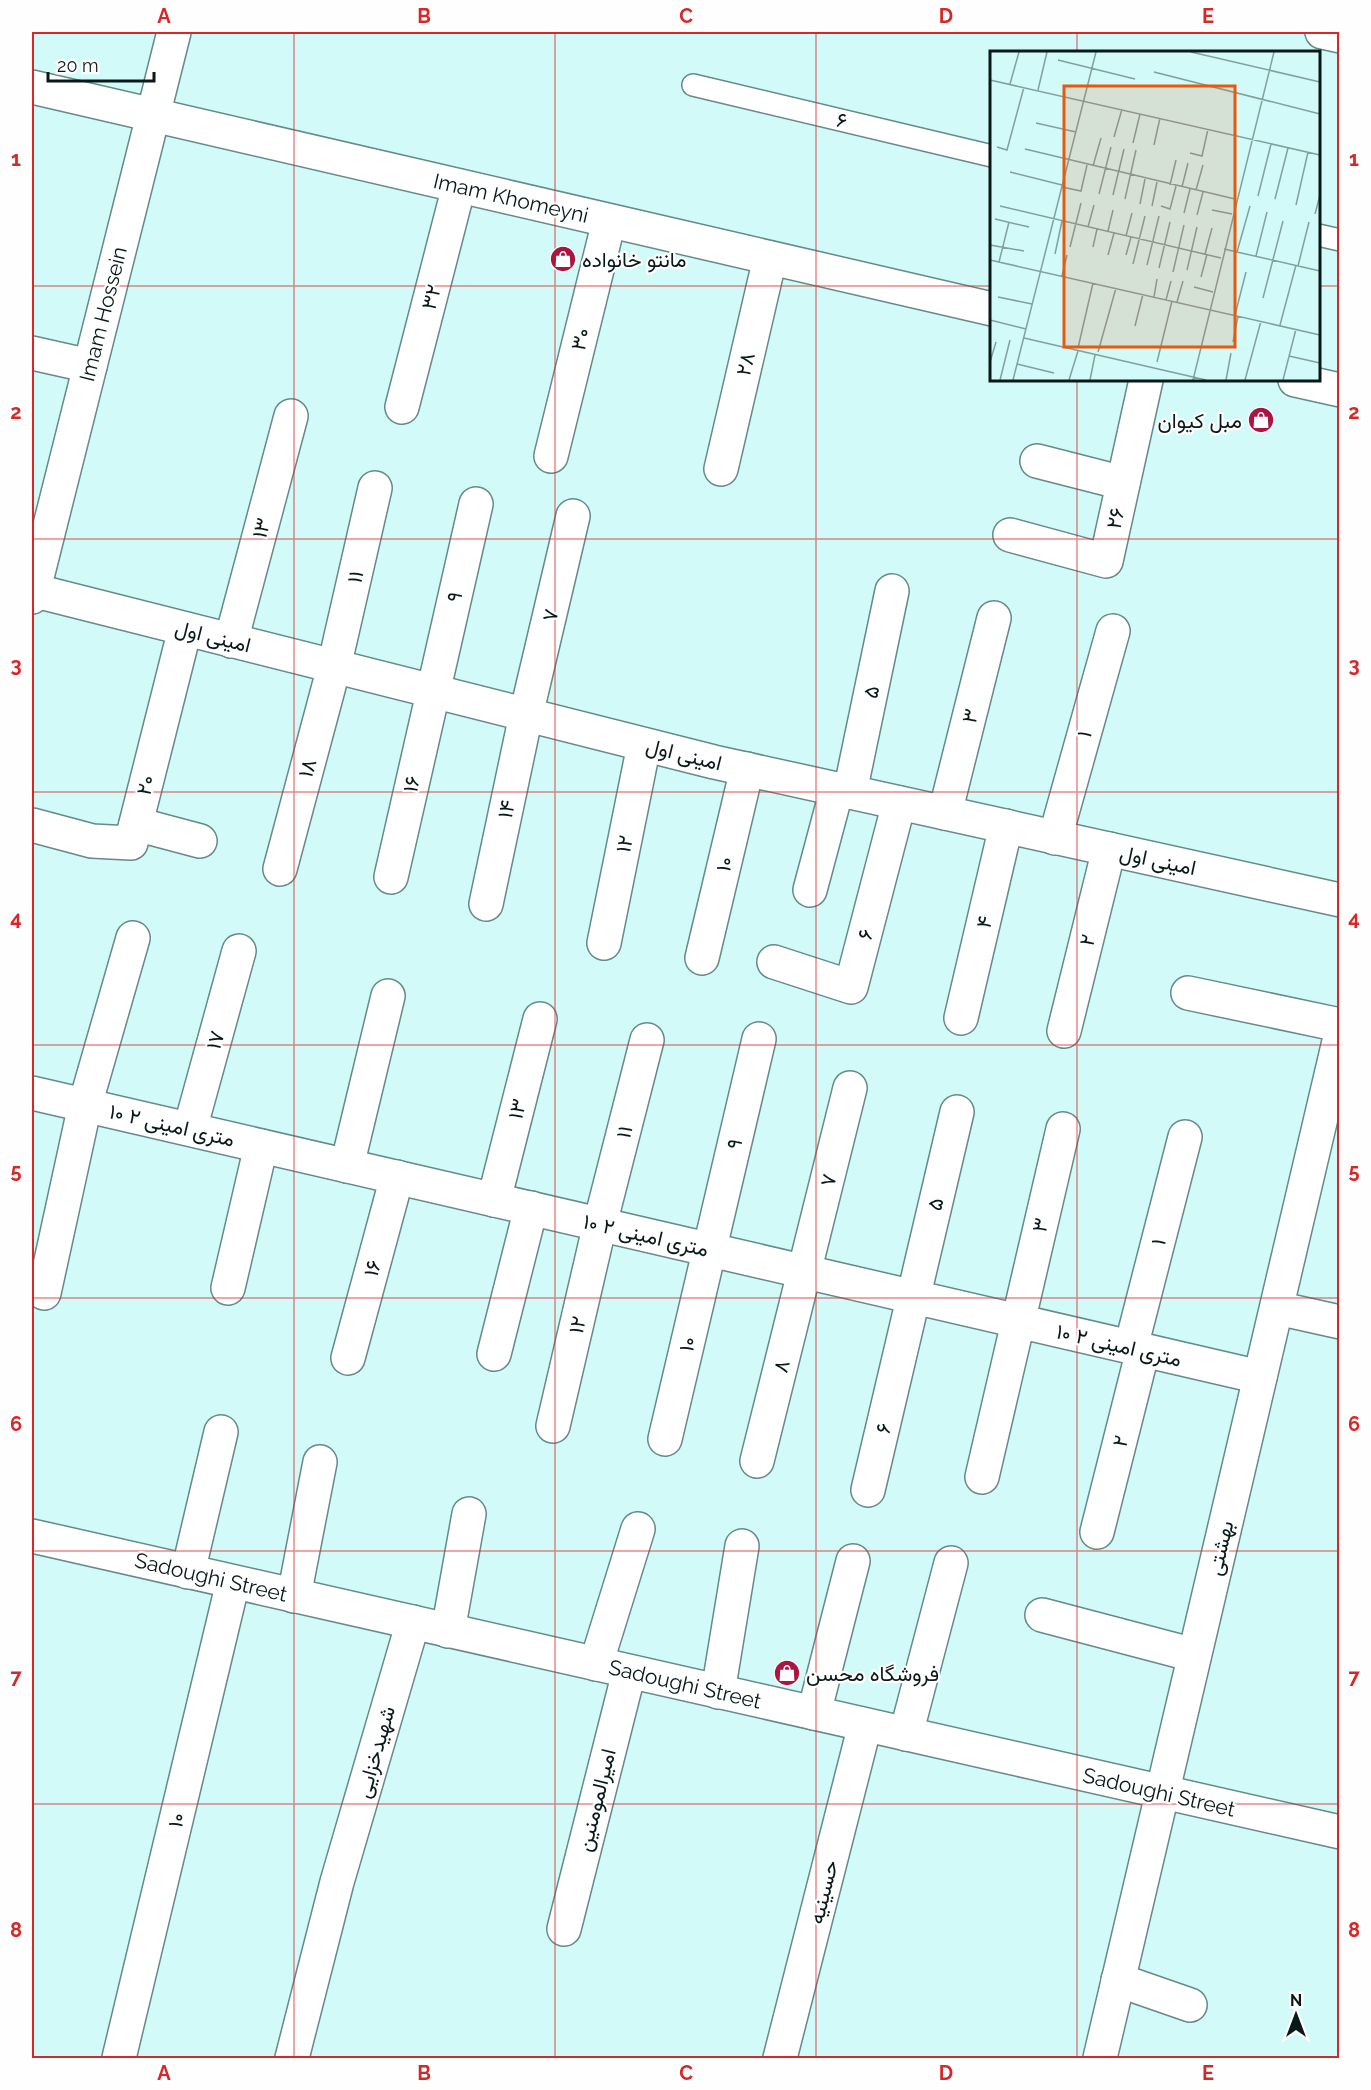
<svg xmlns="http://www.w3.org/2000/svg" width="1371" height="2090" viewBox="0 0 1371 2090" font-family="Raleway,Vazirmatn,sans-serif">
	<rect width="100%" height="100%" fill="#d2faf8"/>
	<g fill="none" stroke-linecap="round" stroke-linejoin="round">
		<g stroke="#658a88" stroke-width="24">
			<g id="lane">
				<polyline points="693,85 992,156"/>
				<polyline points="1318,235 1340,240"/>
			</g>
		</g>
		<g stroke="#658a88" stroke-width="36">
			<g id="street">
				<polyline points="1322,32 1340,36"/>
				<polyline points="32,353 90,366"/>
				<polyline points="402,407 459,186"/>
				<polyline points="551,456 609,221"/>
				<polyline points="1037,461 1123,483"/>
				<polyline points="721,469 770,258"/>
				<polyline points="1010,535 1106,561 1146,380"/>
				<polyline points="32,590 714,762 1340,900"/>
				<polyline points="231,641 291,416"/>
				<polyline points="850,792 892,591"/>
				<polyline points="945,813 994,618"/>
				<polyline points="136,824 200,841"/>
				<polyline points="32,825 92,841 131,843 185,629"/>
				<polyline points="1055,838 1113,631"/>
				<polyline points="280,869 334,667 375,488"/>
				<polyline points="391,877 476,504"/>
				<polyline points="810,890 837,789"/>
				<polyline points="486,904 526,715 573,516"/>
				<polyline points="604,943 644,745"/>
				<polyline points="702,958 747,769"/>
				<polyline points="774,962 851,987 899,803"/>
				<polyline points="1188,993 1340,1025"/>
				<polyline points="961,1018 1006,826"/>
				<polyline points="1064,1031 1109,849"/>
				<polyline points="32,1093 1260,1377"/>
				<polyline points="190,1129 239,951"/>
				<polyline points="347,1166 388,996"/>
				<polyline points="494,1200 540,1019"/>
				<polyline points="228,1288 261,1146"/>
				<polyline points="44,1293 85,1105 133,938"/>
				<polyline points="1277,1308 1340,1322"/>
				<polyline points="1131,1347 1185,1137"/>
				<polyline points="494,1354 531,1208"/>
				<polyline points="348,1358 397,1177"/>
				<polyline points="553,1426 600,1224 647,1040"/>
				<polyline points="665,1439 759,1039"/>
				<polyline points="757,1461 850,1088"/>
				<polyline points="982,1477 1063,1129"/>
				<polyline points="868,1490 957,1112"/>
				<polyline points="1097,1532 1143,1350"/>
				<polyline points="188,1572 221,1432"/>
				<polyline points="294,1596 320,1462"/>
				<polyline points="1042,1615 1194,1655"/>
				<polyline points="448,1631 469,1514"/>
				<polyline points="596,1664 638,1529"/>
				<polyline points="718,1692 742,1546"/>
				<polyline points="814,1713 853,1561"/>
				<polyline points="906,1734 951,1563"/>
				<polyline points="564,1929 629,1672"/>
				<polyline points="1118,1980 1190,2005"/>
				<polyline points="119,2058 233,1582"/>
				<polyline points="292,2058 337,1882 413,1622"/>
				<polyline points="780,2058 865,1725"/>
			</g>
		</g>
		<g stroke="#658a88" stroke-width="36">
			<g id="secondary">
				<polyline points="32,87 992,309"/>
				<polyline points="1295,380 1340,390"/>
				<polyline points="32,597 174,32"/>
				<polyline points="32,1536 1340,1832"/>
				<polyline points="1100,2058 1340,1037"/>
			</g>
		</g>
		<use href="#lane" stroke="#fff" stroke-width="21"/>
		<use href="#street" stroke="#fff" stroke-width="33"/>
		<use href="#secondary" stroke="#fff" stroke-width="33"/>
	</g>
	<path fill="none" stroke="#d62828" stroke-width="1.5" stroke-opacity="0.55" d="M294,32v2026M555,32v2026M816,32v2026M1077,32v20M32,286h960M1318,286h22M1077,380v1678M32,539h1308M32,792h1308M32,1045h1308M32,1298h1308M32,1551h1308M32,1804h1308"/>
	<defs>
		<g id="shop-disc" transform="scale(1.35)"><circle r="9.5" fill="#aa1541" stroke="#fefefe"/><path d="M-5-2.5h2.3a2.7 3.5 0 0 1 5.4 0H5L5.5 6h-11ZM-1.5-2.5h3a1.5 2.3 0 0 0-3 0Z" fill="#fff"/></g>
	</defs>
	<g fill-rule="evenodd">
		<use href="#shop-disc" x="563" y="259"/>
		<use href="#shop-disc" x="1261" y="420"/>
		<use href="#shop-disc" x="787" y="1673"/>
	</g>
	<g text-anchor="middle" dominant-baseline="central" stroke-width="4.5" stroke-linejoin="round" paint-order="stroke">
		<g font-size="21" fill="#091818" stroke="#fefefe">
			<text transform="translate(842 120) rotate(14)">۶</text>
			<text transform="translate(511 198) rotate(13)">Imam Khomeyni</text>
			<text transform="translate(431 297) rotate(-75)">۳۲</text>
			<text transform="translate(103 314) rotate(-76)">Imam Hossein</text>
			<text transform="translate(580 339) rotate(-76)">۳۰</text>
			<text transform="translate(745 364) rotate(-77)">۲۸</text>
			<text transform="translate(1115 518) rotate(-78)">۲۶</text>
			<text transform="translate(261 528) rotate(-75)">۱۳</text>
			<text transform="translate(355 577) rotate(-77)">۱۱</text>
			<text transform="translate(454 597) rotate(-77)">۹</text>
			<text transform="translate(550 615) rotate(-77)">۷</text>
			<text transform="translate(213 636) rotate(14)">امینی اول</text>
			<text transform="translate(871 692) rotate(-78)">۵</text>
			<text transform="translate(970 716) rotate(-76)">۳</text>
			<text transform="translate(1084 734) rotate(-74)">۱</text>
			<text transform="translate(684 754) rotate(14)">امینی اول</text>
			<text transform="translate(307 768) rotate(-75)">۱۸</text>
			<text transform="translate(411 784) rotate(-78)">۱۶</text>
			<text transform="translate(145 785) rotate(-76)">۲۰</text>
			<text transform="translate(506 809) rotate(-78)">۱۴</text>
			<text transform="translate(624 844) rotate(-79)">۱۲</text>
			<text transform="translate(1158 860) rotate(12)">امینی اول</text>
			<text transform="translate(724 864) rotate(-77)">۱۰</text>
			<text transform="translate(984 922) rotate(-77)">۴</text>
			<text transform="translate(865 934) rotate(-75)">۶</text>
			<text transform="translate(1087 940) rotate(-76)">۲</text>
			<text transform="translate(215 1040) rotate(-75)">۱۷</text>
			<text transform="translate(517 1109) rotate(-76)">۱۳</text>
			<text transform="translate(172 1125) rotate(13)">۱۰ متری امینی ۲</text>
			<text transform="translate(624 1132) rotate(-76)">۱۱</text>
			<text transform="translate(734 1144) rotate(-77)">۹</text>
			<text transform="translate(828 1180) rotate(-77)">۷</text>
			<text transform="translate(935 1204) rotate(-77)">۵</text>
			<text transform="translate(1040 1225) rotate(-77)">۳</text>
			<text transform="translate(646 1235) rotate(13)">۱۰ متری امینی ۲</text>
			<text transform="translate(1158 1242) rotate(-75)">۱</text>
			<text transform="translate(372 1268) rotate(-75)">۱۶</text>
			<text transform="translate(577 1325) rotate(-77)">۱۲</text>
			<text transform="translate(687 1344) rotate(-77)">۱۰</text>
			<text transform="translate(1119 1345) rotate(13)">۱۰ متری امینی ۲</text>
			<text transform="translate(781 1366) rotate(-75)">۸</text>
			<text transform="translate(883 1428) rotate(-77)">۶</text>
			<text transform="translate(1120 1441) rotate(-76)">۲</text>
			<text transform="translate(1220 1548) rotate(-77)">بهشتی</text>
			<text transform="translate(211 1577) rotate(13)">Sadoughi Street</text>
			<text transform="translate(685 1684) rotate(13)">Sadoughi Street</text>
			<text transform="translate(375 1752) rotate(-74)">شهیدخزایی</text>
			<text transform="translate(1159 1792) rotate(13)">Sadoughi Street</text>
			<text transform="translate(596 1800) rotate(-76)">امیرالمومنین</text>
			<text transform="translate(176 1820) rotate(-77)">۱۰</text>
			<text transform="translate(823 1892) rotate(-76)">حسینیه</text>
		</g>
		<g font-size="21" fill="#091818" stroke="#fefefe" text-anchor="start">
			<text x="582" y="259">مانتو خانواده</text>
			<text x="1242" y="420" text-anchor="end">مبل کیوان</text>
			<text x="806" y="1673">فروشگاه محسن</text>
		</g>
	</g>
	<g transform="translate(990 51)">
		<rect width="330" height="330" fill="#d2faf8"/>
		<path fill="none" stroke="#82a09e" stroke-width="1.5" d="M201,1l129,30M68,9l77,19M164,21l166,42M0,29l330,75M20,33l9,-32M48,39l9,-38M46,72l40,9M124,86l8,-28M143,92l7,-29M164,94l6,-27M7,96l10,3 17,-63M35,98l210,50M200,102l12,3 6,-27M103,115l8,-28M20,121l52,13M180,134l6,-25M72,136l19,4 6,-26M192,136l6,-24M206,139l7,-25M109,143l12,-47M123,144l11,-46M268,145l13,-52M135,148l11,-49M285,148l13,-51M150,153l5,-25M306,154l12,-53M10,155l221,52M162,155l5,-24M171,155l9,3 6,-23M222,159l20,4M194,162l6,-24M325,163l5,-19M207,164l6,-23M5,168l34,8M98,176l6,-22M118,180l5,-21M136,185l6,-23M0,194l34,6M80,196l11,-44M103,196l4,-18M234,198l96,22M247,201l13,-46M65,203l7,-33M215,203l7,-26M118,204l6,-22M136,204l5,-18M266,205l11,-44M0,209l330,75M9,211l10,-40M143,213l12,-48M157,214l12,-49M308,215l11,-44M169,217l11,-46M197,219l10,-43M183,221l11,-47M72,225l5,-21M211,226l6,-23M204,236l19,5M8,246l34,7M164,246l3,-18M273,247l20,-77M176,249l5,-19M187,251l6,-21M245,264l11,-43M0,269l36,9M290,274l16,-60M145,275l8,-32M34,287l182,42M243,291l5,-26M88,297l15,-65M108,301l18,-64M299,305l31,7M0,311l6,-20M167,311l15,-61M27,313l37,9M10,329l10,-40M23,329l83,-328M79,329l9,-29M100,329l5,-25M203,329l81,-328M236,329l5,-27M255,329l16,-59M293,329l13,-51"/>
		<path fill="#e8590c" fill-opacity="0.15" stroke="#e8590c" stroke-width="3" d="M74,35h171v261h-171z"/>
		<rect width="330" height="330" fill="none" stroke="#091818" stroke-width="3"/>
	</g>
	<rect width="1371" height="2090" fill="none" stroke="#fefefe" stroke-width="66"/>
	<g transform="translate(1296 2015)" stroke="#fefefe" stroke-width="4.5" paint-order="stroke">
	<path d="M0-4.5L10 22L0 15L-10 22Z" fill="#091818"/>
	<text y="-9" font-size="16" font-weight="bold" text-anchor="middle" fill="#091818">N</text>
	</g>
	<path d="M48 72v9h106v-9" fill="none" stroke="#091818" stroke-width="3"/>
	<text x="57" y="72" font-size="18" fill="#091818" stroke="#fefefe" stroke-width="4.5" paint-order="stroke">20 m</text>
	<rect x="33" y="33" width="1305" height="2024" fill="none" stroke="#d62828" stroke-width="2"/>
	<g font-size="20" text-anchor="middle" font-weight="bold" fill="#d62828">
		<text x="164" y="23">A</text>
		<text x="424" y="23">B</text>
		<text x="686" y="23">C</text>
		<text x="946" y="23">D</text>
		<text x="1208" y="23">E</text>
		<text x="16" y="166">1</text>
		<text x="1354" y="166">1</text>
		<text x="16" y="419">2</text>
		<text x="1354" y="419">2</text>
		<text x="16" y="672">3</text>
		<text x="1354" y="672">3</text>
		<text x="16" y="925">4</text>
		<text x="1354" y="925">4</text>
		<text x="16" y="1178">5</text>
		<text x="1354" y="1178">5</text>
		<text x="16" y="1431">6</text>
		<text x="1354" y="1431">6</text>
		<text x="16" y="1684">7</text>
		<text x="1354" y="1684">7</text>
		<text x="16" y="1937">8</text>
		<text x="1354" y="1937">8</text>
		<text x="164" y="2080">A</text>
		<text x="424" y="2080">B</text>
		<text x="686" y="2080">C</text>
		<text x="946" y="2080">D</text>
		<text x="1208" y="2080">E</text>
	</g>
</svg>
